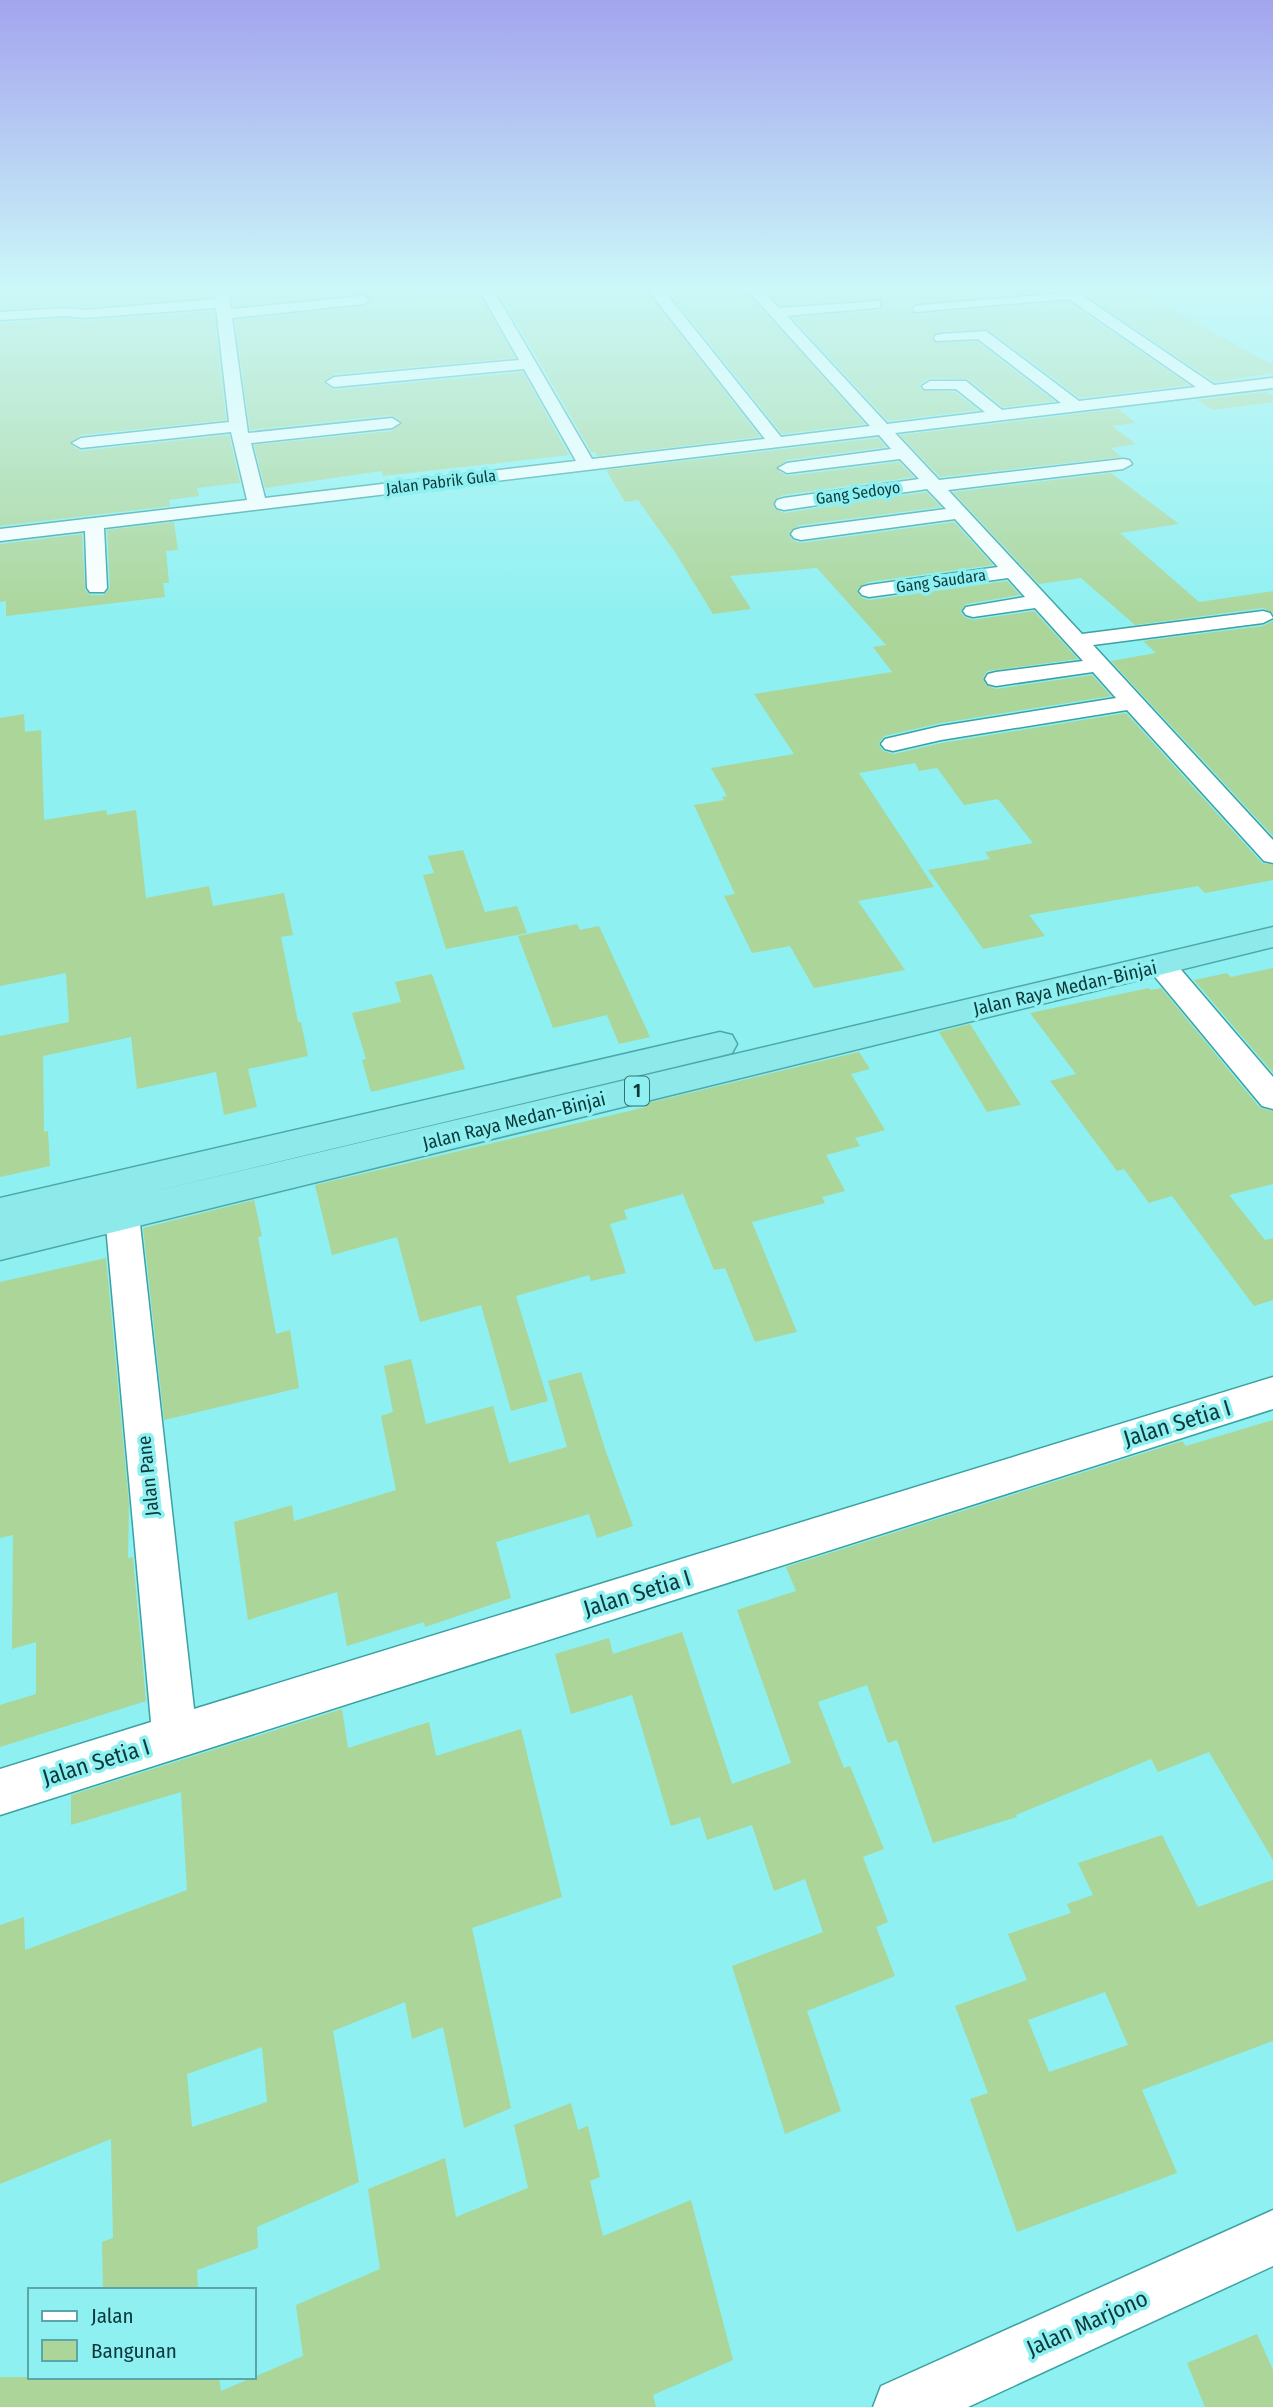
<svg xmlns="http://www.w3.org/2000/svg" width="1273" height="2407" viewBox="0 0 1273 2407" font-family="'Fira Sans Condensed',sans-serif">
	<rect width="100%" height="100%" fill="#8ef0f1"/>
	<g fill="#abd599" fill-rule="evenodd">
		<polygon points="3,286 211,286 213,297 84,307 65,305 0,309 0,306 4,306"/>
		<polygon points="231,286 409,286 411,290 422,289 424,297 478,292 515,358 334,374 324,383 334,390 523,372 569,455 383,476 381,471 265,488 254,445 392,431 402,422 392,415 250,430 235,320 363,307 372,299 363,293 233,306"/>
		<polygon points="496,286 643,286 760,437 597,456 595,452 591,452"/>
		<polygon points="664,286 742,286 865,424 782,434"/>
		<polygon points="763,286 1129,286 1273,365 1273,373 1215,382 1077,289 919,302 911,308 915,315 1068,302 1189,385 1080,398 988,329 941,331 932,337 934,342 977,342 1054,401 1003,407 968,379 930,378 919,385 922,390 955,392 978,410 888,421 793,318 881,310 882,299 780,305"/>
		<polygon points="214,311 226,420 81,435 70,444 81,451 229,435 240,483 197,488 199,496 169,500 170,506 0,526 0,323 65,319 84,321"/>
		<polygon points="1266,392 1273,396 1273,402 1213,410 1197,400"/>
		<polygon points="1118,409 1136,423 1112,426 1136,444 1111,448 1121,457 940,477 900,435"/>
		<polygon points="878,438 886,447 787,460 776,469 787,476 899,462 914,477 783,495 775,499 775,509 784,513 926,492 941,507 800,525 789,532 792,540 801,543 954,522 993,565 868,582 857,589 860,597 869,600 1007,581 1020,595 966,604 960,611 964,617 973,620 1034,611 1078,659 987,671 983,678 986,685 996,689 1092,675 1111,696 941,723 884,736 878,744 883,751 894,754 942,743 1126,713 1262,863 1273,865 1273,880 1205,893 1198,886 1029,915 1045,936 983,949 928,870 990,859 985,852 1033,843 998,799 964,805 937,768 919,771 915,763 859,773 934,887 858,901 905,970 814,988 790,946 752,953 724,896 735,894 694,805 724,800 722,797 727,796 711,768 794,754 754,694 892,672 873,647 886,645 817,568 730,576 751,609 713,614 675,552 638,500 625,502 606,470"/>
		<polygon points="1111,473 1179,524 1120,533 1199,602 1273,591 1273,613 1263,608 1135,625 1081,578 1039,584 953,492"/>
		<polygon points="174,522 178,550 166,551 169,583 163,583 165,597 6,616 6,601 0,602 0,544 82,534 85,590 90,595 104,595 110,588 107,530"/>
		<polygon points="1273,621 1273,836 1111,661 1156,653 1143,641 1263,626"/>
		<polygon points="24,714 25,732 41,730 44,820 106,810 107,815 136,810 146,898 209,886 213,906 284,893 293,935 281,937 298,1022 301,1022 308,1056 248,1069 257,1107 224,1115 216,1072 137,1089 131,1037 43,1056 44,1132 48,1131 50,1166 0,1177 0,1036 69,1022 66,973 0,986 0,718"/>
		<polygon points="463,850 485,912 517,906 527,933 446,949 423,875 434,873 428,856"/>
		<polygon points="577,924 580,930 599,926 650,1037 619,1044 607,1015 553,1028 518,936"/>
		<polygon points="1273,968 1273,1073 1194,980 1227,973 1231,977"/>
		<polygon points="432,974 465,1069 371,1092 362,1060 366,1059 352,1013 401,1002 395,982"/>
		<polygon points="1149,988 1151,990 1161,988 1260,1108 1273,1111 1273,1184 1229,1195 1265,1240 1273,1238 1273,1300 1254,1306 1172,1196 1149,1203 1124,1169 1117,1171 1050,1081 1076,1074 1030,1013"/>
		<polygon points="970,1024 1021,1105 987,1112 939,1032"/>
		<polygon points="859,1052 870,1069 851,1074 885,1130 855,1138 860,1146 826,1155 845,1191 822,1197 825,1203 752,1222 797,1332 755,1342 725,1268 714,1270 683,1194 624,1210 627,1219 610,1224 626,1273 591,1281 589,1275 516,1296 548,1401 511,1411 481,1305 420,1322 397,1237 332,1255 315,1185 646,1107 644,1104"/>
		<polygon points="254,1200 262,1236 258,1237 276,1334 290,1330 299,1388 164,1420 143,1228"/>
		<polygon points="106,1258 129,1504 128,1558 133,1557 146,1701 0,1747 0,1705 36,1694 36,1642 12,1649 13,1535 0,1538 0,1282"/>
		<polygon points="411,1359 426,1424 493,1406 509,1463 567,1447 548,1381 581,1372 605,1449 633,1526 597,1538 589,1514 496,1542 511,1598 425,1627 424,1622 347,1646 337,1592 248,1620 234,1522 292,1505 294,1521 396,1490 381,1416 393,1412 384,1366"/>
		<polygon points="1273,1420 1273,1860 1209,1752 1158,1772 1151,1759 1016,1815 1017,1817 933,1843 897,1740 888,1743 867,1685 818,1702 844,1768 850,1766 884,1849 863,1857 888,1922 876,1927 895,1976 807,2011 841,2111 785,2134 732,1966 823,1932 805,1879 774,1891 752,1825 707,1840 700,1817 671,1826 632,1695 571,1714 555,1654 609,1638 613,1654 682,1632 732,1784 791,1763 737,1610 796,1591 786,1567 1182,1441 1186,1446"/>
		<path d="M342,1709l6,39 81,-26 7,34 85,-27 41,168 -90,31 39,180 -47,20 -21,-101 -31,12 -7,-37 -72,29 26,151 -102,45 1,21 -61,22 1,20h-95l-1,-48 11,-4 -2,-99 -111,45v-259l24,-8 1,33 162,-60 -6,-98 -110,33v-30zM262,2047l5,55 -75,25 -5,-53z"/>
		<path d="M1162,1835l36,72 75,-27v161l-131,49 35,83 -160,59 -47,-133 18,-6 -33,-87 72,-26 -19,-46 63,-21 -4,-9 26,-9 -15,-32zM1105,1992l23,53 -79,27 -21,-52z"/>
		<polygon points="571,2103 578,2130 588,2126 600,2177 590,2181 603,2236 691,2200 733,2360 653,2395 656,2407 0,2407 0,2377 219,2377 221,2391 303,2356 296,2305 380,2269 368,2189 445,2158 456,2217 528,2188 514,2125"/>
		<polygon points="1257,2334 1273,2370 1273,2407 1205,2407 1187,2363"/>
	</g>
	<g fill="none" stroke-linecap="round" stroke-linejoin="round">
		<g stroke="#3ba1a3" stroke-width="3">
			<g id="minor">
				<polygon points="214,286 228,286 231,309 363,296 370,300 363,304 232,318 248,433 392,418 400,423 392,428 251,443 265,498 576,461 524,369 334,387 326,382 334,377 519,360 477,286 491,286 592,459 765,439 645,286 660,286 781,437 870,426 744,286 759,286 779,308 880,301 880,307 875,308 787,316 887,424 985,412 956,389 924,389 922,386 930,381 966,381 1002,410 1061,403 978,339 936,341 934,338 936,335 941,334 986,331 1079,401 1196,387 1069,299 915,312 913,309 915,306 920,305 1077,292 1214,385 1273,378 1273,388 895,433 939,480 1123,459 1129,460 1132,464 1123,469 948,490 1082,634 1263,611 1270,613 1273,618 1263,623 1093,645 1273,840 1273,863 1264,861 1127,710 941,740 893,751 885,749 881,744 885,739 941,726 1116,698 1093,672 996,686 988,684 985,679 988,674 996,672 1083,661 1035,608 973,617 966,615 963,611 966,607 1025,597 1008,578 869,597 862,595 859,591 862,587 869,585 998,567 955,519 801,540 794,538 791,534 794,530 801,528 946,509 927,489 784,510 777,508 775,504 777,500 784,498 919,479 900,459 787,473 778,468 787,463 891,449 879,435 104,528 107,588 104,592 90,592 87,588 85,531 0,541 0,529 247,500 231,432 81,448 72,443 81,438 229,422 216,308 84,318 65,316 0,320 0,312 65,308 84,310 216,299"/>
				<polygon points="1161,956 1171,958 1273,1077 1273,1109 1262,1106 1151,972 1147,965 1151,958"/>
				<polygon points="122,1202 134,1206 139,1215 194,1709 1273,1377 1273,1409 0,1815 0,1769 151,1722 105,1215 110,1206"/>
				<polygon points="1273,2210 1273,2266 968,2407 873,2407 881,2386"/>
			</g>
		</g>
		<g stroke="#4ea8a9" stroke-width="3">
			<polygon id="trunk" points="1273,927 1273,947 0,1260 0,1198 720,1032 732,1035 737,1044 732,1053 720,1056 143,1194"/>
		</g>
		<use href="#minor" fill="#fff" fill-rule="evenodd"/>
		<use href="#trunk" fill="#8eeaea" fill-rule="evenodd"/>
	</g>
	<linearGradient id="sky" x2="0" y2="1"><stop stop-color="#a3a4ee"/><stop offset="0.46" stop-color="#ccf8f9"/><stop offset="1" stop-color="#ccf8f9" stop-opacity="0"/></linearGradient>
	<rect width="1273" height="623" fill="url(#sky)"/>
	<g text-anchor="middle" dominant-baseline="central" stroke-width="7" stroke-linejoin="round" paint-order="stroke">
		<g font-size="16" fill="#0e393a" stroke="#8ef0f1">
			<text transform="translate(441 482) rotate(-7)">Jalan Pabrik Gula</text>
			<text transform="translate(858 493) rotate(-8)">Gang Sedoyo</text>
			<text transform="translate(941 581) rotate(-8)">Gang Saudara</text>
		</g>
		<rect fill="#8ef0f1" stroke="#347071" stroke-width="2" x="625" y="1076.5" width="24" height="29" rx="5"/>
		<g font-size="18" font-weight="bold" fill="#0e393a">
			<text x="637" y="1091">1</text>
		</g>
		<g font-size="19" fill="#0e393a" stroke="#8ef0f1">
			<text transform="translate(1065 988) rotate(-13)">Jalan Raya Medan-Binjai</text>
			<text transform="translate(514 1121) rotate(-14)">Jalan Raya Medan-Binjai</text>
			<text transform="translate(148 1476) rotate(-96)">Jalan Pane</text>
		</g>
		<g font-size="23" fill="#0e393a" stroke="#8ef0f1">
			<text transform="translate(1177 1423) rotate(-17)">Jalan Setia I</text>
			<text transform="translate(637 1593) rotate(-17)">Jalan Setia I</text>
			<text transform="translate(96 1762) rotate(-17)">Jalan Setia I</text>
			<text transform="translate(1087 2323) rotate(-24)">Jalan Marjono</text>
		</g>
	</g>
	<rect x="28" y="2288" width="228" height="91" fill="#8ef0f1" stroke="#5ba7a8" stroke-width="2"/>
	<rect x="42" y="2311" width="35" height="10" fill="#ffffff" stroke="#5ba7a8" stroke-width="2"/>
	<text x="91" y="2323" font-size="21" fill="#0e393a">Jalan</text>
	<rect x="42" y="2340" width="35" height="21" fill="#abd599" stroke="#5ba7a8" stroke-width="2"/>
	<text x="91" y="2358" font-size="21" fill="#0e393a">Bangunan</text>
</svg>
